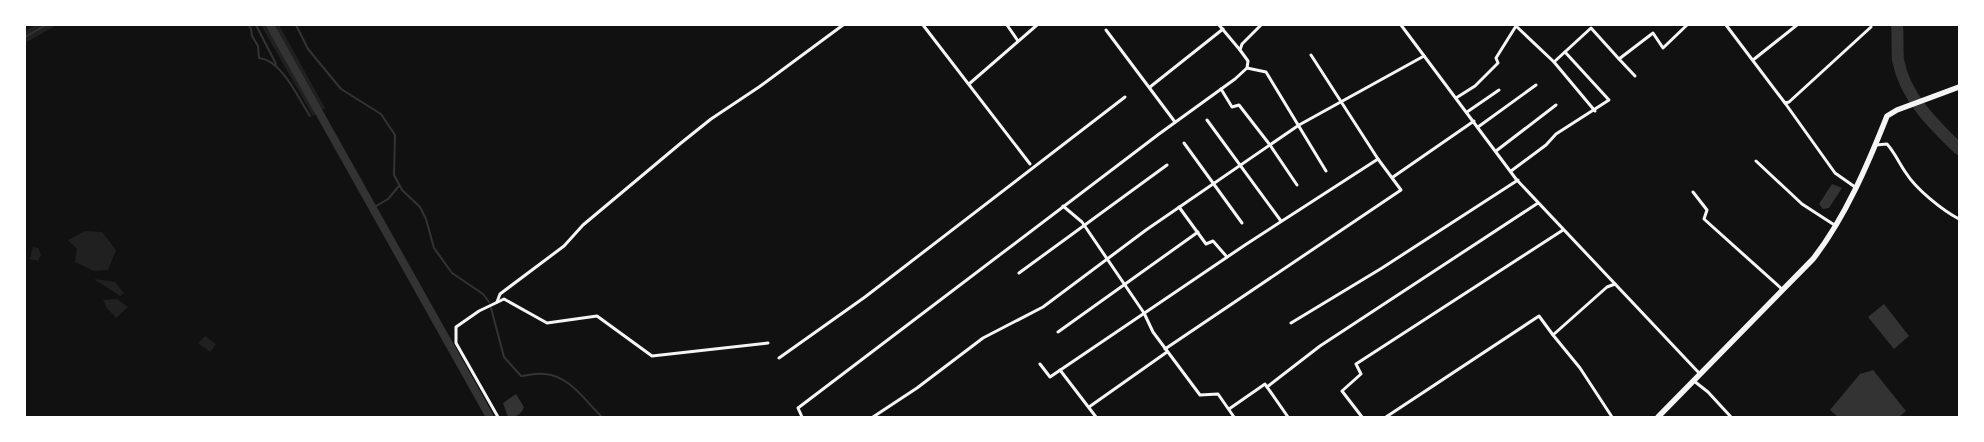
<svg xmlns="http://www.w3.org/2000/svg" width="1984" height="442" viewBox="0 0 1984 442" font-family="Rubik,sans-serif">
	<rect width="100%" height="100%" fill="#111"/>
	<g fill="#202020">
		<polygon points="35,25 57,25 25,43 25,31"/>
		<polygon points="261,25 279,25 325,108 313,116"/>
		<polygon points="85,231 102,232 116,250 108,270 94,271 75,262 77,249 68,240"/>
		<polygon points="33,247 38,248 41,255 38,261 30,259"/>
		<polygon points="94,279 115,282 124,293 120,296"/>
		<polygon points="117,299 128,307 116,318 107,308 103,300"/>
		<polygon points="205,336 216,344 210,352 198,343"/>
	</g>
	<g fill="#333">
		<polygon points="1832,184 1842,188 1829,208 1823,209 1819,204"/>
		<polygon points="1884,304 1909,336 1894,349 1868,317"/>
		<polygon points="1873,370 1906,411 1899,417 1838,417 1830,410 1860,374"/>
		<path d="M516,394l8,13c-3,8 -8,10 -16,10l-5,-14z"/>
	</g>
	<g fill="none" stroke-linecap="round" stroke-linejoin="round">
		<g stroke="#333" stroke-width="2">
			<path d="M249,25l2,4 1,7 6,10 1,12c23,2 39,40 51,58"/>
			<polyline points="256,25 276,64"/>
			<polyline points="296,25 308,49 341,89 381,114 395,135 394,175 402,190 420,207 426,219 434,248 452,273 483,294 489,302"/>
			<polyline points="25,37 46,25"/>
			<polyline points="373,208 388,199 399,186"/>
			<path d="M491,308l13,49 17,19c8,-1 17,-3 24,-2 25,2 40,27 57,43"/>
		</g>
		<polyline stroke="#333" stroke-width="8" points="270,25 490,417"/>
		<path stroke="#333" stroke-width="12" d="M1897,25c1,11 0,24 1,35 7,37 35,64 61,89"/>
		<g stroke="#f5f5f5" stroke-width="3">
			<polyline points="923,25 1030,164"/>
			<polyline points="1007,25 1018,41"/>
			<polyline points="1219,25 1240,50"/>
			<polyline points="1401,25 1516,179 1700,374"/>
			<polyline points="1726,25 1785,103 1789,102 1871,27"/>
			<polyline points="1106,30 1175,122"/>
			<polyline points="1619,59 1635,76"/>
			<polyline points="1753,60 1797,25"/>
			<polyline points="1554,62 1595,111"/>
			<polyline points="1247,68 1266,72 1326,171"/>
			<polyline points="969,84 1037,25"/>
			<polyline points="1150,87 1223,29"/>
			<polyline points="1221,89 1232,107 1239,105 1270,145 1297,185"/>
			<polyline points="1456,98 1475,86 1498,63 1496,58 1516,26 1554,62 1591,28 1619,59 1653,33 1663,48 1687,25"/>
			<polyline points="1785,103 1835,173 1855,187"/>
			<polyline points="1467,112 1499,90"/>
			<polyline points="1207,120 1281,221"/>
			<polyline points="1478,127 1536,85"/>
			<polyline points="1184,143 1242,223"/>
			<path d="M1876,145l11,-1c8,9 12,19 19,29 10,16 36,37 53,46"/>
			<polyline points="1496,151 1556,105"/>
			<polyline points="1756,161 1802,204 1836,226"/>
			<polyline points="1511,171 1546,145 1556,134 1609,100 1565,52"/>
			<polyline points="1393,177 1474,121"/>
			<polyline points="1693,192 1707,210 1704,219 1783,290"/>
			<polyline points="1063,206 1082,222 1144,313 1153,332 1200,395 1218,394 1234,417"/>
			<polyline points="1179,207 1206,244 1213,241 1227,257"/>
			<polyline points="1019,273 1167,165"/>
			<polyline points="497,302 500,294 564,246 583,225 681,143 711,119 759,87 843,25"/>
			<polyline points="1291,323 1382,268 1518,180"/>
			<polyline points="1058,332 1198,232"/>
			<polyline points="1553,335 1580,368 1612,417"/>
			<polyline points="1165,349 1401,190 1378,159 1311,55"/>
			<polyline points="779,358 865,297 1125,97"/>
			<polyline points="1040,364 1050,377 1245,245 1378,159"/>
			<polyline points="1060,370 1096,417"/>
			<polyline points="1694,381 1708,392 1731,417"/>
			<polyline points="1267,387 1320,346 1538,203"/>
			<polyline points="1089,407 1167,352"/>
			<polyline points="1229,409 1265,384 1288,417"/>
			<polyline points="498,417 456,343 456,327 479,311 504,299 547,323 597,316 652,356 768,343"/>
			<polyline points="802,417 798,408 1159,134 1235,79 1247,68 1248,61 1240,50 1242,44 1261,25"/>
			<polyline points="873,417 917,388 983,338 1043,307 1146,230 1299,125 1424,56"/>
			<polyline points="1362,417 1342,391 1361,374 1356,364 1563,230"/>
			<polyline points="1386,417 1539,316 1553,335 1607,287 1615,284"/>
		</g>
		<path stroke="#f5f5f5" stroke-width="5.5" d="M1658,417l155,-158c32,-41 55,-95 74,-143l10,-6 62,-23"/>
	</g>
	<rect width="1984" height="442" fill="none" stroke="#ffffff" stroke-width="52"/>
</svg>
